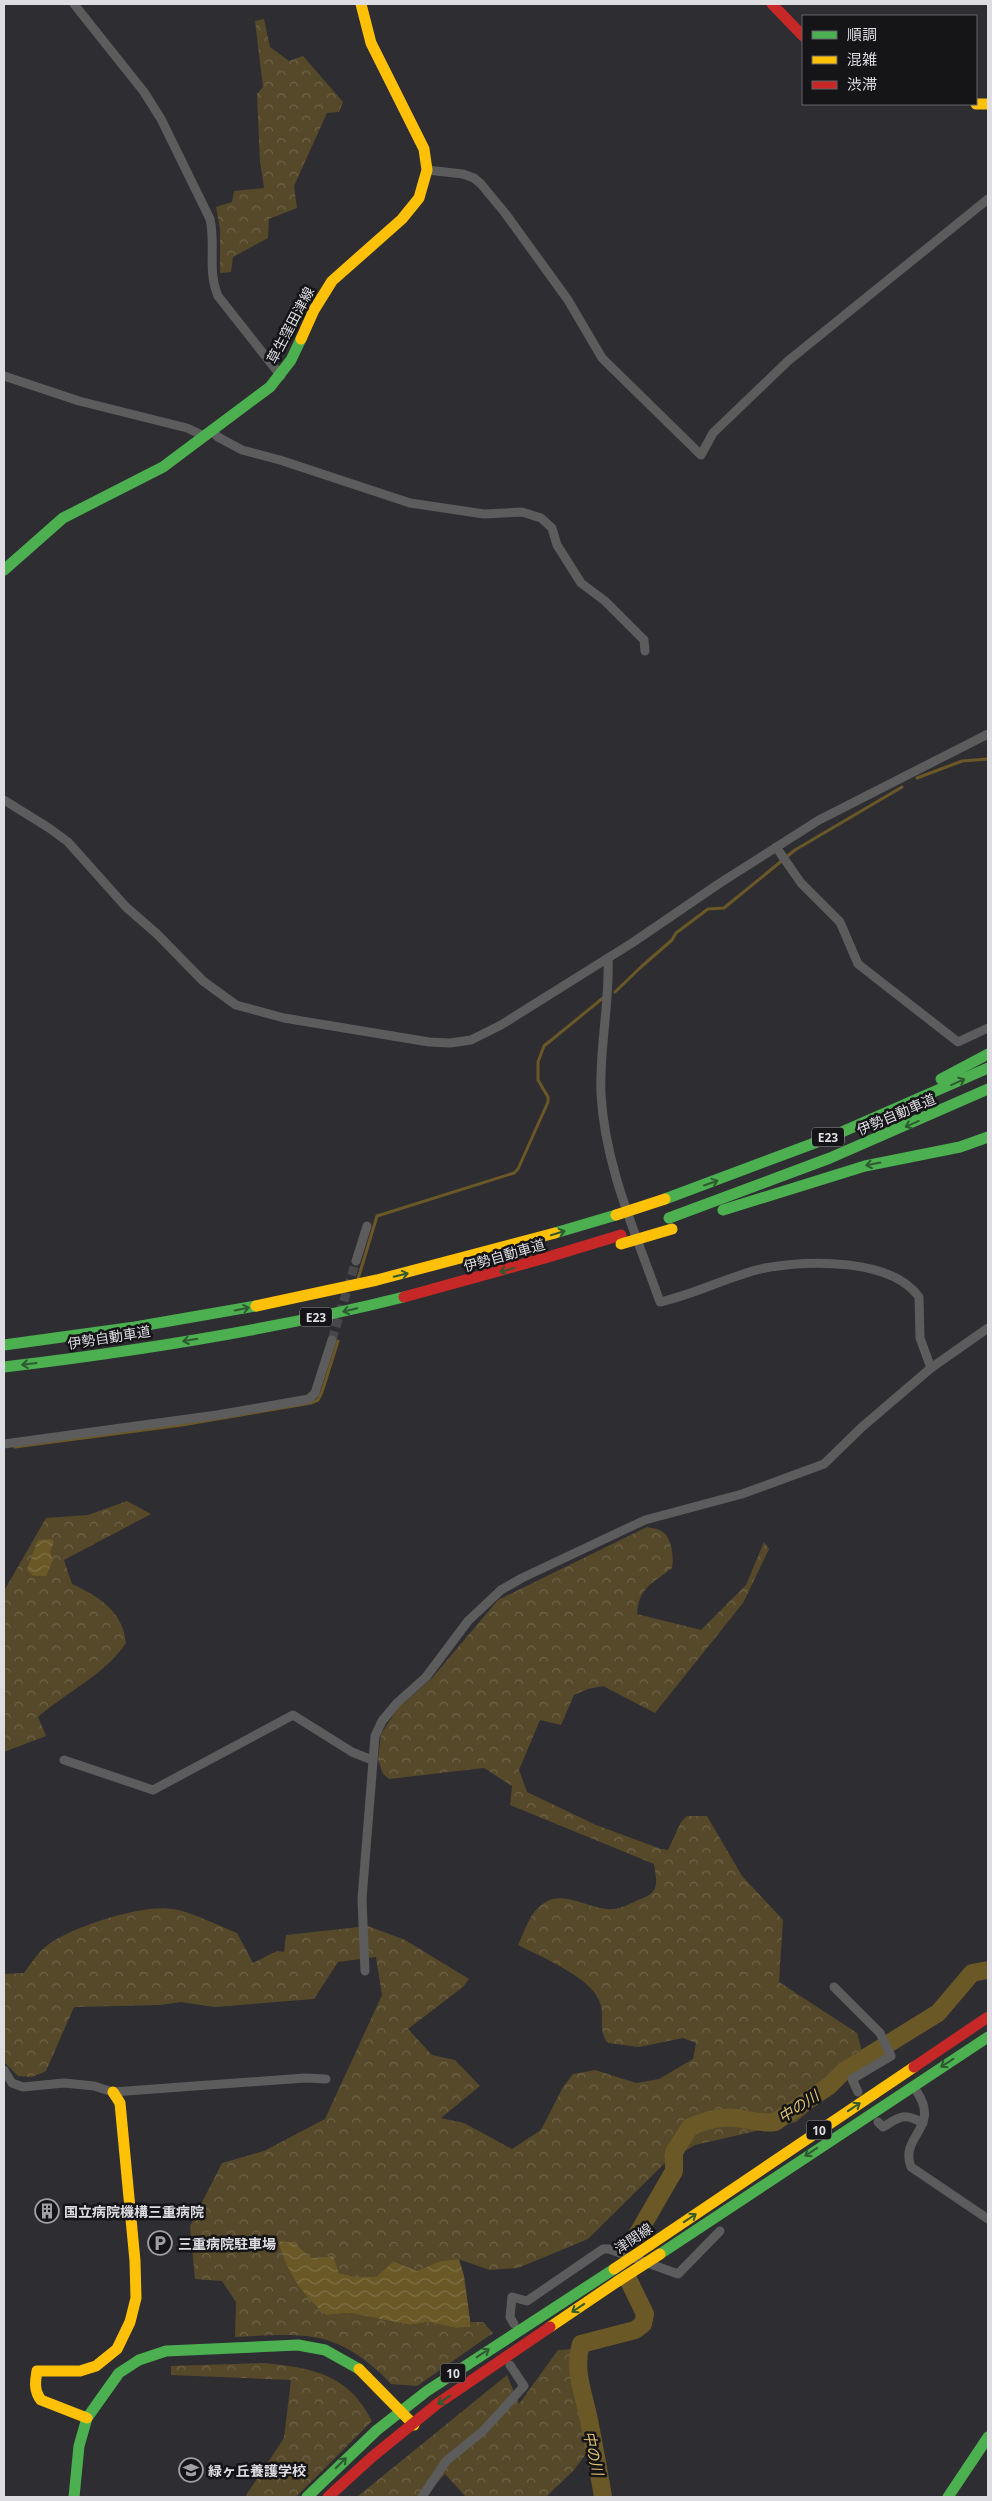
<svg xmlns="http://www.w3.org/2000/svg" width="992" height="2501" viewBox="0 0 992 2501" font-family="'Noto Sans','Noto Sans JP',sans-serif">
	<defs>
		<pattern id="forest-crowns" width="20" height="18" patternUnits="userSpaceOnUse" patternTransform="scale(1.25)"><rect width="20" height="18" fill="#56492a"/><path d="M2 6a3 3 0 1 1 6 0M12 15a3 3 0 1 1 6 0" fill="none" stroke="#6e6349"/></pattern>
		<pattern id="water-waves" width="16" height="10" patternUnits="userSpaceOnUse" patternTransform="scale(1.25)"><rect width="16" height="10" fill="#6a5827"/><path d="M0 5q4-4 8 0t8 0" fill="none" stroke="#7f7046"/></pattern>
	</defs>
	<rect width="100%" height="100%" fill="#2e2d32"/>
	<g fill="url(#forest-crowns)">
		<polygon points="264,19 270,47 289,61 303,56 343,102 339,112 327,113 294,186 297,208 269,219 268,238 233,257 231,272 220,273 220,228 216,207 232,202 234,191 264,188 260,161 257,94 263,87 255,21"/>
		<path d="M127,1501l24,13 -87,46 8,24c26,12 51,27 54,59 -21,32 -60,49 -88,74l8,19 -42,16v-161l42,-73 42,-3z"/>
		<path d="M647,1527c5,1 12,2 16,5 9,6 11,27 9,36 -20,16 -33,19 -35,46l64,16 45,-45 18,-43 5,7 -26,54 -88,110 -52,-27 -15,3 -14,6 -13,30 -21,-5 -21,50 8,22 69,33 65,24 7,1 13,-28 6,-6h20l35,60 41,44 -4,62 78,51 8,29 -69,60 -101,23 -28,16 -79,78 -70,29 -28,2 -32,-11 -18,2 -23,10 -22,-10 -19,16h-20l-17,-4 -7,-17 -21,2 -16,-15 31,72 24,-2 60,12 18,-3 28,6 15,-1v-5h12l10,11 -76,53 -26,-2c-20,-22 -48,-43 -78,-47 -25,-4 -53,-1 -78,0l1,-35 -14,-21 -27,-2 -5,-53 32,-63 42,-12 61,-32 57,-124 -6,-38 -38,5 -24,37 -99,8 -34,-5 -22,3 -85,2 -28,64 -14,6 -14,-1 -14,-14v-88l20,-1c8,-11 16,-24 28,-31 24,-16 91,-38 120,-33 18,2 47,17 65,24l16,30 24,-12 7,1 2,-17 82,-9 37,14 64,39 -6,8 -55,42 24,26 23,5 25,26 -39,32 23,5 48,26 29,-19 22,-43 10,-13 22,-4 41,13 23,-4 34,-20 3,-16 -13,-5 -44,9 -31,-4c-10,-12 -4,-23 -7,-37 -5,-27 -60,-49 -83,-61 7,-15 12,-33 26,-42 21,-14 47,8 69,6 8,0 18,-6 25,-9 22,-8 19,-15 16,-36l-144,-59 2,-19 -28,-18 -95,11 -6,-5 -5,-15 3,-25 17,-26 34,-30 66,-78z"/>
		<polygon points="574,2349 578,2357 577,2387 588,2451 574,2470 546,2497 466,2497 445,2474 424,2497 357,2497 507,2375 519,2404 558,2350"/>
		<path d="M264,2363c49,5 84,11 108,58l-76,76h-51l39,-59 7,-58 -120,-5v-9z"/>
	</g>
	<g fill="url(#water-waves)">
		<polygon points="52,1539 54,1542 50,1552 53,1560 46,1576 33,1576 27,1570 37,1542 39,1540"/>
		<path d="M278,2241l17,2 16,15 22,-2 6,17 17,4h20l18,-16 23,10 23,-10 19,-2 5,17 7,51 -15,1 -28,-6 -18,3 -60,-12 -24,2c-26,-23 -38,-42 -48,-74z"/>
	</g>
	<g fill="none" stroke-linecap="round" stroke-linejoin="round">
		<g stroke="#6a5827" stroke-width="3">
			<polyline points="917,778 962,761 988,759"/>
			<polyline points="615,992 642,966 672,940 676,933 708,909 724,908 795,850 902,787"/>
			<polyline points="358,1279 377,1216 514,1173 518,1169 548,1102 548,1097 538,1080 538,1062 544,1046 603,998"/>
			<polyline points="15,1447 182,1425 311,1403 318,1400 322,1392 338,1341"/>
		</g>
		<g stroke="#6a5827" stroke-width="18">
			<path d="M637,2235l37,-64v-19l16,-25c14,-6 31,-11 46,-9 14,2 25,6 39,4l54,-36 15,-15 94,-58 34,-40 16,-3"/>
			<path d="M603,2497c-4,-25 -9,-51 -14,-77 -5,-25 -16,-50 -8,-76l54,-14 8,-6 2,-10 -17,-35"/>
		</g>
		<polyline stroke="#48474c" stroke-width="9" stroke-dasharray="9 4.5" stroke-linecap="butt" points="332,1340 356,1261"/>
		<g stroke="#5c5c5d" stroke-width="9">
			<path d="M74,4l70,88 17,27 49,100c6,26 -3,51 8,77l63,80"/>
			<polyline points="427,170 463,174 474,178 481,184 505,213 568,300 602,358 701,455 713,433 788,361 988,199"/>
			<polyline points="4,376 79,401 187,428 202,435"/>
			<polyline points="211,430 218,437 242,450 280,460 410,503 484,514 522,512 541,518 552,528 557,545 581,583 605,601 644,640 645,651"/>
			<polyline points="4,800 49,828 68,842 126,907 157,934 203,981 236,1005 284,1018 429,1042 450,1043 471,1040 501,1025 632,943 720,883 819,820 988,734"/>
			<polyline points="776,847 801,883 840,922 858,964 958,1042 988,1028"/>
			<path d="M608,958c2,46 -9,90 -7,136 4,73 35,140 59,208 36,-8 69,-26 105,-34 44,-8 126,-10 154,29l1,41 11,30"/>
			<polyline points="356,1261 367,1226"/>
			<polyline points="4,1444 217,1415 309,1399 315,1393 332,1340"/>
			<polyline points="64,1760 153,1790 293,1715 352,1752 372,1760"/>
			<polyline points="365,1971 362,1899 375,1736 382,1721 397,1703 426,1677 468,1621 501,1590 522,1578 645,1520 742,1494 824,1464 862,1427 931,1368 988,1328"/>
			<polyline points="834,1987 880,2033 891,2056 852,2079 858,2092"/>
			<polyline points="4,2070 12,2083 23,2087 64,2083 94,2086 113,2092 305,2078 326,2079"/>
			<path d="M917,2092c24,36 -18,44 -6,75l77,52"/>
			<path d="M878,2122l5,5c17,-10 20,-15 40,-4"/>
			<polyline points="514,2324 510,2317 512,2297 527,2301 603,2249 609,2249 678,2274 720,2231"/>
			<polyline points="422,2497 446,2461 483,2431 524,2386 510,2365"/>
		</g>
		<g stroke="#4caf50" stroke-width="11">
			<polyline points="4,570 63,518 163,467 270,387 291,360 301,339"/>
			<polyline points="941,1079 988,1054"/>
			<polyline points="665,1199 828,1138 988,1068"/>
			<polyline points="723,1210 865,1166 960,1147 988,1137"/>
			<polyline points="669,1218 830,1158 988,1089"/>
			<polyline points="555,1233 616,1215"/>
			<polyline points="4,1345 135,1327 256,1306"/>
			<path d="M4,1367c134,-16 268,-37 400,-70"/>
			<polyline points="660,2254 988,2037"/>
			<polyline points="74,2497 79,2446 87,2418 119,2373 139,2360 166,2351 298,2345 325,2350 359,2369"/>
			<polyline points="307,2497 377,2430 427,2391 614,2269"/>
			<polyline points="948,2497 988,2437"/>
		</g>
		<g stroke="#ffc107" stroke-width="11">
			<polyline points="976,104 988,104"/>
			<polyline points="301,339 314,310 332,281 402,219 419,198 427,170 424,149 371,43 361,4"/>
			<polyline points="256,1306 377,1280 555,1233"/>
			<polyline points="650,2245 914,2067"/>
			<polyline points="550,2327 618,2281"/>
			<polyline points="359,2369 414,2425"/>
			<path d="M87,2418l-46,-18c-7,-9 -6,-18 -4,-29h43l16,-5 21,-17 13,-27 6,-24 -1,-37 -15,-158 -7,-11"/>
		</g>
		<g stroke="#c62828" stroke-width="11">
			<polyline points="772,4 803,36"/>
			<polyline points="404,1297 545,1258 621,1235"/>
			<polyline points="914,2067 988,2017"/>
			<polyline points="328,2497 372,2457 437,2404 550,2327"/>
		</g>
		<g stroke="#ffc107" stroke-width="11">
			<polyline points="616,1215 665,1199"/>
			<polyline points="621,1244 672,1229"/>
			<polyline points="614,2269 650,2245"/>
			<polyline points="618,2281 660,2254"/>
		</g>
	</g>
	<defs><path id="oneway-shaft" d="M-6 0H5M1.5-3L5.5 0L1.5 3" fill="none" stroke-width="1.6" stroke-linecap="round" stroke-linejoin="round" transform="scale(1.25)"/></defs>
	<g stroke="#2e5a31">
		<use href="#oneway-shaft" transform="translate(958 1082) rotate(-24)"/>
		<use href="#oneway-shaft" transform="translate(912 1124) rotate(156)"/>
		<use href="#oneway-shaft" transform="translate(873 1164) rotate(169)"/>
		<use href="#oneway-shaft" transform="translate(711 1183) rotate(-19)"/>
		<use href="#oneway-shaft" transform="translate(558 1233) rotate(-17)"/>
		<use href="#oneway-shaft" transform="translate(507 1270) rotate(165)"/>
		<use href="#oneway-shaft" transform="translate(401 1275) rotate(-14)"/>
		<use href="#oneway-shaft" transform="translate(242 1309) rotate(-11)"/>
		<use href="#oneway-shaft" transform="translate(350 1310) rotate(166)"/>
		<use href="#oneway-shaft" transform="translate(190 1340) rotate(171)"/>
		<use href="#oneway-shaft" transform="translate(29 1364) rotate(173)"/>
		<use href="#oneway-shaft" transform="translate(947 2063) rotate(147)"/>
		<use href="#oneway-shaft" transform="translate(854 2107) rotate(-34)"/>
		<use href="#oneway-shaft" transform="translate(811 2152) rotate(146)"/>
		<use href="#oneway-shaft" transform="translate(690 2218) rotate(-34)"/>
		<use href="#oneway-shaft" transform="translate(578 2308) rotate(146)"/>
		<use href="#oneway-shaft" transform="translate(483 2353) rotate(-33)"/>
		<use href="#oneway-shaft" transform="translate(444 2400) rotate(144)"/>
		<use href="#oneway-shaft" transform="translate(341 2463) rotate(-45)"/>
	</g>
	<defs>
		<g id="building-ring" transform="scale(1.25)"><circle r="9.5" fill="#151518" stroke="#a09fa4" stroke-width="1.5"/><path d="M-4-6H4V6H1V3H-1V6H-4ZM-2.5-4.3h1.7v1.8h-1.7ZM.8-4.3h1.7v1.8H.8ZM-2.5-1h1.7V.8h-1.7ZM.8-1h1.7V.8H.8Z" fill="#a09fa4"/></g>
		<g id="parking-ring" transform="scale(1.25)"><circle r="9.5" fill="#151518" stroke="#a09fa4" stroke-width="1.5"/><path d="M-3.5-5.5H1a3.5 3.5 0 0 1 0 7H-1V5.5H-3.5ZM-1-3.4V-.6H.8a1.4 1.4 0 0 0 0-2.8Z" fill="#a09fa4"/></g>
		<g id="school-ring" transform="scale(1.25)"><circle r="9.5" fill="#151518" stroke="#a09fa4" stroke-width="1.5"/><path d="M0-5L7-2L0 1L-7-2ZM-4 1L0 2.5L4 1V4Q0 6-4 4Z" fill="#a09fa4"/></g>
	</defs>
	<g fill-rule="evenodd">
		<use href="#building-ring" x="47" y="2211"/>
		<use href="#parking-ring" x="160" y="2243"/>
		<use href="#school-ring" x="191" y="2470"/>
	</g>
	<g text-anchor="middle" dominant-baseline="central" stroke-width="5" stroke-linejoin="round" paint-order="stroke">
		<g fill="#151518" stroke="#a2a1a5" stroke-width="1">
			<rect x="812" y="1127.5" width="32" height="19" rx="4"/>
			<rect x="300" y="1307.5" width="32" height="19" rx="4"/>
			<rect x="806.5" y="2120.5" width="25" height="19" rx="4"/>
			<rect x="440.5" y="2363.5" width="25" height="19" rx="4"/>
		</g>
		<g font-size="12" font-weight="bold" fill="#dedde2">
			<text x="828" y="1137">E23</text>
			<text x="316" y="1317">E23</text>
			<text x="819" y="2130">10</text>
			<text x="453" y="2373">10</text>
		</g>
		<g font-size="14" fill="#dedde2" stroke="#151518">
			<text transform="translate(290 325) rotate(-62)">草生窪田津線</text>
			<text transform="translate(896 1114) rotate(-23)">伊勢自動車道</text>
			<text transform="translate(504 1255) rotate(-16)">伊勢自動車道</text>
			<text transform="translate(109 1337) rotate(-9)">伊勢自動車道</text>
			<text transform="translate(633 2238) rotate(-34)">津関線</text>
		</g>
		<g font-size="14" font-weight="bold" fill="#dedde2" stroke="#151518" text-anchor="start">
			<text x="64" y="2211">国立病院機構三重病院</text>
			<text x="178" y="2243">三重病院駐車場</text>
			<text x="208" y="2470">緑ヶ丘養護学校</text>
		</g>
		<g font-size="15" font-style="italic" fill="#e0c070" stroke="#151518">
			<text transform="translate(798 2106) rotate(-33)">中の川</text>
			<text transform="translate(594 2453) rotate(78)">中の川</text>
		</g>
	</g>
	<rect width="992" height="2501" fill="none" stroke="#dedde2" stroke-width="10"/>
	<rect x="802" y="15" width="175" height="90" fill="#151518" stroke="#656569"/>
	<rect x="812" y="31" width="25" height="8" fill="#4caf50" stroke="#656569"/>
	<text x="847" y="40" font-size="15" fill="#dedde2">順調</text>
	<rect x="812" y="56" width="25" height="8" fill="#ffc107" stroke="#656569"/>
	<text x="847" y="65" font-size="15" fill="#dedde2">混雑</text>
	<rect x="812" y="81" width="25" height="8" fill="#c62828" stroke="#656569"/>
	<text x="847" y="90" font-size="15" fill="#dedde2">渋滞</text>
</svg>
